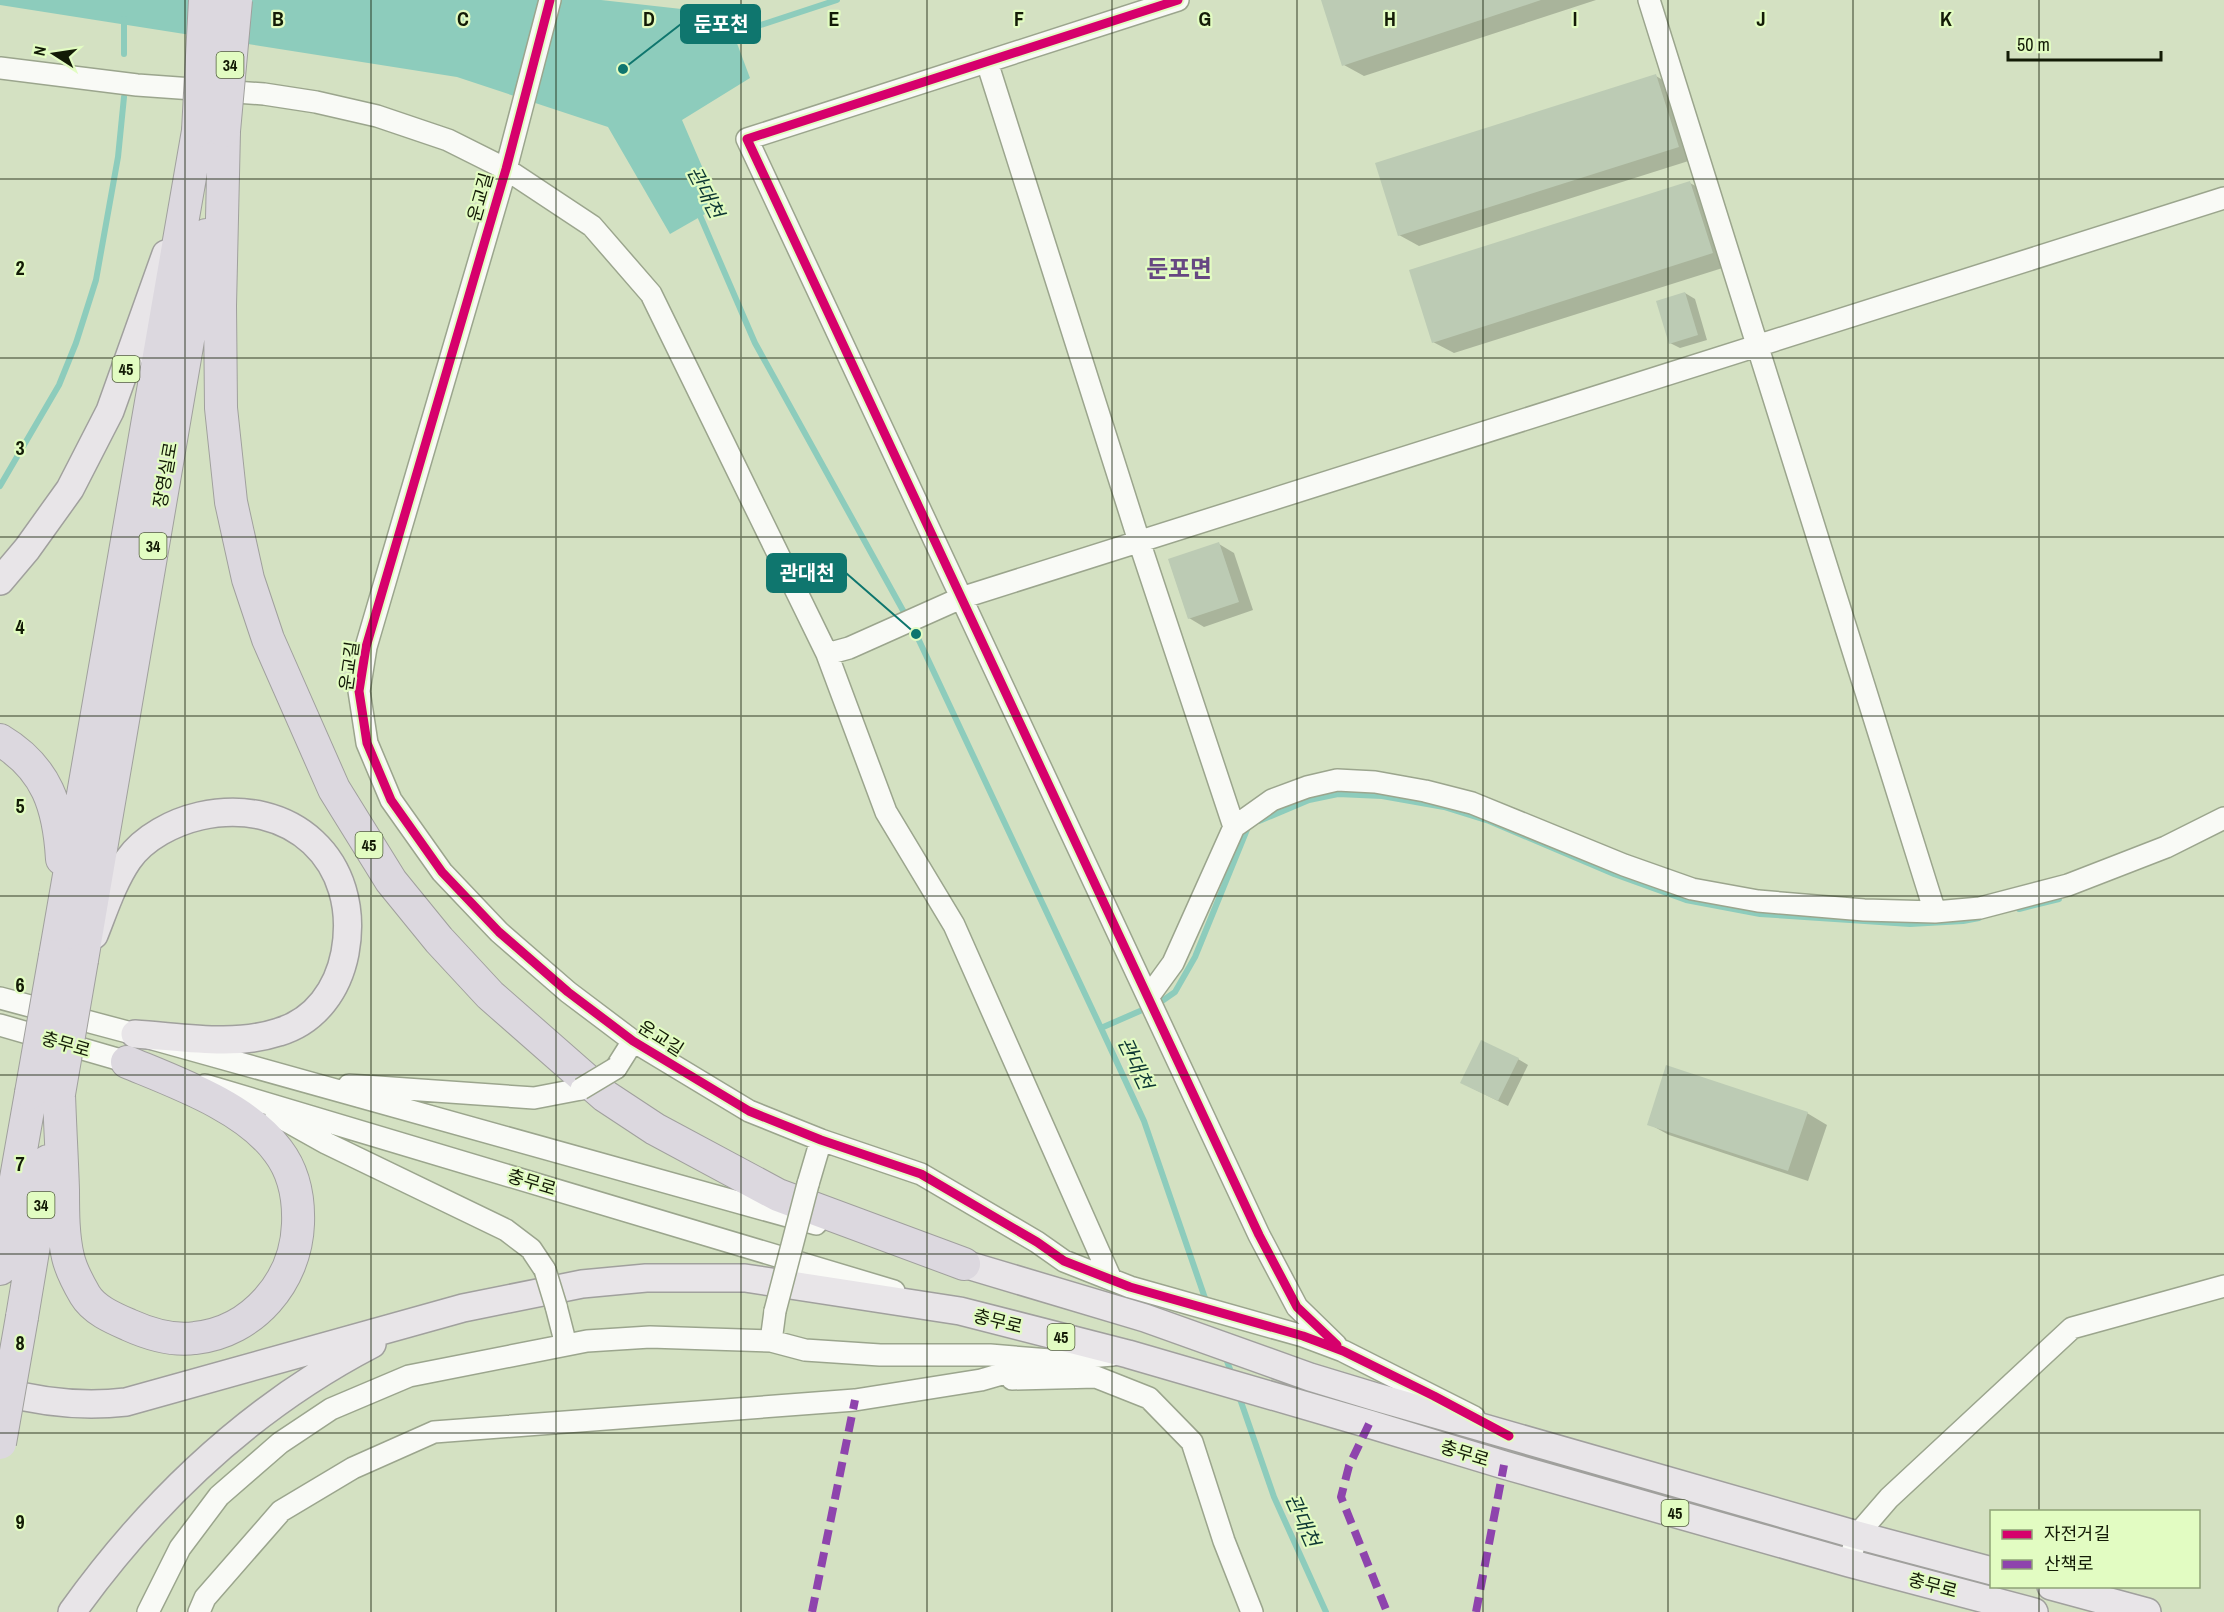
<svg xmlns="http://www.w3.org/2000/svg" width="2224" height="1612" viewBox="0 0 2224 1612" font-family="'Archivo Narrow','Noto Sans KR',sans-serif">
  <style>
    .water { fill: #8dccbc }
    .shadow { fill: #0003 }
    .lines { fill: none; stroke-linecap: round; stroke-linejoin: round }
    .stream { stroke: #8dccbc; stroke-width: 6 }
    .building { fill: #bccbb4 }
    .minor-casing { stroke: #9ba58d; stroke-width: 24 }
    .major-casing { stroke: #a0a09d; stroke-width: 30 }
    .highway-casing { stroke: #a0a09d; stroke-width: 34 }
    .minor { stroke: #f9faf6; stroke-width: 21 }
    .major { stroke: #e8e5e8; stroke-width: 27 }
    .highway { stroke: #dcd8df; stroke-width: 32 }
    .minor-bridge-casing { stroke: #9ba58d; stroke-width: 24; stroke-linecap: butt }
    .highway-bridge-casing { stroke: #a0a09d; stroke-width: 34; stroke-linecap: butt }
    .minor-bridge { stroke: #f9faf6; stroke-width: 21 }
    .highway-bridge { stroke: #dcd8df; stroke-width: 32 }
    .quiet { stroke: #8e44ad; stroke-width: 8; stroke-dasharray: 15 8; stroke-linecap: butt }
    .cycleway-casing { stroke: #e2fcc2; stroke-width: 13 }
    .cycleway { stroke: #d6006c; stroke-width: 9 }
    .grid { fill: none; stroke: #131b06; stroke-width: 1.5; stroke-opacity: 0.55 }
    .labels { text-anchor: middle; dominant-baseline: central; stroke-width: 4.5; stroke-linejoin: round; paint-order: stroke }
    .shield { fill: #e2fcc2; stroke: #515e3e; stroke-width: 1.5 }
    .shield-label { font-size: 16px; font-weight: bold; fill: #131b06 }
    .street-label { font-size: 18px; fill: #131b06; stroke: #e2fcc2 }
    .water-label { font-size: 20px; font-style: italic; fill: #0d3733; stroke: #e2fcc2 }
    .district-label { font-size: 24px; font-weight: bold; fill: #664782; stroke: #e2fcc2 }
    .grid-label { font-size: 20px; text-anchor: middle; font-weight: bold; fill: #131b06; stroke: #e2fcc2; stroke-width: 4.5; stroke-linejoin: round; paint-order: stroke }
    .leader { fill: none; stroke: #0f766e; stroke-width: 2 }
    .callout-dot { fill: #0f766e; stroke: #e2fcc2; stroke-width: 2 }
    .callout { fill: #0f766e; stroke: #0f766e; stroke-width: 2 }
    .callout-label { font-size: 20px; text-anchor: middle; font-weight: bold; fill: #fff }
  </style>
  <rect width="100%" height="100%" fill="#d4e1c2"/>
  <!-- water -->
  <path class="water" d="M 0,0 L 601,0 L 726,14 L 750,78 L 682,120 L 719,206 L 670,234 L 608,127 L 457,77 L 0,5 Z"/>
  <!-- shadow -->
  <path class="shadow" d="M 1322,0 L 1596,0 L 1364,76 L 1344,65 Z
    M 1656,76 L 1676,88 L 1698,158 L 1419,246 L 1399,235 Z
    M 1690,183 L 1710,194 L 1732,265 L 1454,353 L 1433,342 Z
    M 1685,293 L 1695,299 L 1707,340 L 1680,348 L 1670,343 Z
    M 1219,544 L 1234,553 L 1253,610 L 1204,627 L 1189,618 Z
    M 1518,1059 L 1528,1065 L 1508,1106 L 1472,1088 Z
    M 1807,1113 L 1827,1125 L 1808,1181 L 1669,1135 L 1649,1124 Z"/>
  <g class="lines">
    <!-- stream -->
    <path class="stream" d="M 124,19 L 124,54
      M 727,36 L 837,0
      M 698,211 L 755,343 L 916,634 L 1101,1028 L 1144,1121 L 1207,1304
      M 0,486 L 59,385 L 76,343 L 96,280 L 118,157 L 124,97
      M 1259,821 L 1309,800 L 1338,794 L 1382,796 L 1444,807 L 1489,821 L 1614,874 L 1686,900 L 1760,914 L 1910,924 L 1963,921 L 1979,918
      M 2019,909 L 2059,899
      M 1162,1001 L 1175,992 L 1195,957 L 1248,827
      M 1101,1028 L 1140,1011
      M 1225,1356 L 1233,1377
      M 1239,1396 L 1274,1497 L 1326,1612"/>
  </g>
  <!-- building -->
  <path class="building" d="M 1321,0 L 1541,0 L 1342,66 Z
    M 1656,74 L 1679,147 L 1398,236 L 1375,163 Z
    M 1690,181 L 1713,253 L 1432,343 L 1409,270 Z
    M 1685,292 L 1698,335 L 1669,344 L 1656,301 Z
    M 1219,542 L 1239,602 L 1188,619 L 1168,559 Z
    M 1481,1040 L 1519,1058 L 1498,1101 L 1460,1083 Z
    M 1666,1065 L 1808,1112 L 1788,1171 L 1647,1125 Z"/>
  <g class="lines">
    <!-- minor casing -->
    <g class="minor-casing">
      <path id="minor" d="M 550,0 L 506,169 L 366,647 L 359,691 L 367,743 L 391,800 L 442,872 L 499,932 L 568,992 L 633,1041 L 749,1111 L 821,1140 L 921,1174 L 1037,1242 L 1064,1261 L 1130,1287 L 1303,1336 L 1343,1351 L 1474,1417
        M 1178,0 L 747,139 L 1259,1235 L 1297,1307 L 1336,1345
        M 1649,0 L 1935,912
        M 987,62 L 1139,541 L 1234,827
        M 0,68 L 137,85 L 264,94 L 316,102 L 377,116 L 448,140 L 506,169 L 592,226 L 651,294 L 827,654 L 886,812 L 954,925 L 1110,1277
        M 827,654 L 849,648 L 961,598 L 2224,198
        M 1149,996 L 1173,963 L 1234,827 L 1272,800 L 1307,787 L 1337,780 L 1375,782 L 1425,791 L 1472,803 L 1624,865 L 1692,889 L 1758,901 L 1864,910 L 1935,912 L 1980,908 L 2068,885 L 2166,847 L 2224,818
        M 0,998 L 135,1034 L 816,1224
        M 0,1025 L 138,1065
        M 616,1068 L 633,1041
        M 205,1085 L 894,1291
        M 349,1085 L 534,1098 L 581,1089
        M 276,1115 L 326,1143 L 506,1230 L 531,1249 L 545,1270
        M 808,1184 L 821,1140
        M 556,1306 L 566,1345
        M 771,1341 L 805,1350 L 880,1355 L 990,1355 L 1050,1360 L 1113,1355
        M 1012,1379 L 1096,1377 L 1149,1398 L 1192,1442 L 1224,1541 L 1252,1612
        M 1849,1563 L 1857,1535 L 1889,1498 L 2072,1328 L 2224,1286
        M 148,1612 L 180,1548 L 219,1496 L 280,1443 L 331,1409 L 409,1376 L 587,1341 L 650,1337 L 771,1341 L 775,1311
        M 199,1612 L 205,1598 L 281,1511 L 353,1468 L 434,1432 L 855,1400 L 981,1380 L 1050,1360"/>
    </g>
    <!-- major casing -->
    <g class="major-casing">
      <path id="major" d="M 0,581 L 27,549 L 70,489 L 110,411 L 166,254
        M 94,935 C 104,910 113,882 128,860 C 144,837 174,822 200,816 C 291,796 362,860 345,953 C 338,989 316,1021 279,1032 C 233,1047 183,1037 135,1034
        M 964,1264 L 1145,1318 L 1310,1377 L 1376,1397 L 1857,1535 L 1992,1571
        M 0,1391 C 43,1403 82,1407 126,1402 L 463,1308 L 582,1284 L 646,1278 L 745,1278 L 960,1311 L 1128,1354 L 1369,1424 L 1504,1465 L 1849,1563 L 2034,1612
        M 2051,1586 L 2147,1612
        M 72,1612 C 151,1502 251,1407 372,1344"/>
    </g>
    <!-- highway casing -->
    <g class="highway-casing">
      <path id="highway" d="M 224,131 L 220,306 L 221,408 L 231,502 L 248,579 L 268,639 L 334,789 L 391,881 L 439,940 L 490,995 L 605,1096 L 655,1129 L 778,1195 L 964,1264
        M 0,740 C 47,768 59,807 62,859
        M 55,956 L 198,131
        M 82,960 L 206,235
        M 59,1094 C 60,1126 62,1158 63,1190 C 63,1212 63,1236 68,1257 C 71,1270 78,1283 85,1295 C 94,1310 113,1318 129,1325 C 149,1334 173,1341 195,1338 C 253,1332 296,1281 298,1224 C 299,1198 294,1172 278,1151 C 246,1107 175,1082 127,1062
        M 0,1269 L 31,1093
        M 22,1317 L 48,1161"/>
    </g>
    <!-- minor -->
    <use href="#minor" class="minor"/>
    <!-- major -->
    <use href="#major" class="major"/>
    <!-- highway -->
    <use href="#highway" class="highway"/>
    <!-- minor-bridge casing -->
    <g class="minor-bridge-casing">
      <path id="minor-bridge" d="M 581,1089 L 616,1068
        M 545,1270 L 556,1306
        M 775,1311 L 808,1184"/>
    </g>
    <!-- highway-bridge casing -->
    <g class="highway-bridge-casing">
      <path id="highway-bridge" d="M 198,131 L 205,0
        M 224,131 L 236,0
        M 31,1093 L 55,956
        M 59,1094 L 82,960
        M 0,1443 L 22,1317"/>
    </g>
    <!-- minor-bridge -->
    <use href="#minor-bridge" class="minor-bridge"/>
    <!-- highway-bridge -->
    <use href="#highway-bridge" class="highway-bridge"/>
    <!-- quiet -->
    <path class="quiet" d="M 1369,1424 L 1349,1466 L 1341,1497 L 1387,1612
      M 812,1612 L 855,1400
      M 1476,1612 L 1504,1465"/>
    <!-- cycleway casing -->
    <g class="cycleway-casing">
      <path id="cycleway" d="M 550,0 L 506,169 L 366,647 L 359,691 L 367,743 L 391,800 L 442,872 L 499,932 L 568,992 L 633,1041 L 749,1111 L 821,1140 L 921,1174 L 1037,1242 L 1064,1261 L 1130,1287 L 1303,1336 L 1343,1351 L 1434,1396 L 1509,1436
        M 1178,0 L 747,139 L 1259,1235 L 1297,1307 L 1337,1345"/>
    </g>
    <!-- cycleway -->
    <use href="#cycleway" class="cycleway"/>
  </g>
  <!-- grid -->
  <path class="grid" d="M 185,0 L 185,1612M 371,0 L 371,1612M 556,0 L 556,1612M 741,0 L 741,1612M 927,0 L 927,1612M 1112,0 L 1112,1612M 1297,0 L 1297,1612M 1483,0 L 1483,1612M 1668,0 L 1668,1612M 1853,0 L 1853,1612M 2039,0 L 2039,1512M 0,179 L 2224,179M 0,358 L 2224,358M 0,537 L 2224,537M 0,716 L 2224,716M 0,896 L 2224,896M 0,1075 L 2224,1075M 0,1254 L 2224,1254M 0,1433 L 2224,1433M 2039,1586 L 2039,1612"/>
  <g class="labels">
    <!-- shield labels -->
    <g class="shield">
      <rect x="216.5" y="52" width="27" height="26" rx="4.5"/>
      <rect x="112.5" y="356" width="27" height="26" rx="4.5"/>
      <rect x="139.5" y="533" width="27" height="26" rx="4.5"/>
      <rect x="355.5" y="832" width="27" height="26" rx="4.5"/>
      <rect x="27.5" y="1192" width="27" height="26" rx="4.5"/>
      <rect x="1047.5" y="1324" width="27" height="26" rx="4.5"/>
      <rect x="1661.5" y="1500" width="27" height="26" rx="4.5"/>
    </g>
    <g class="shield-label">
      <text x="230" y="65">34</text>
      <text x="126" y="369">45</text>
      <text x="153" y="546">34</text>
      <text x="369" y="845">45</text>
      <text x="41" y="1205">34</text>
      <text x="1061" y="1337">45</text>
      <text x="1675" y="1513">45</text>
    </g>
    <!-- street labels -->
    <g class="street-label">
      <text transform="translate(480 197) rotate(-74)">운교길</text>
      <text transform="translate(165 475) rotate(-80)">장영실로</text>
      <text transform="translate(349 666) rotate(-82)">운교길</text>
      <text transform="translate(661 1038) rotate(32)">운교길</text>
      <text transform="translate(66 1044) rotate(16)">충무로</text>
      <text transform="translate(532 1182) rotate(17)">충무로</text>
      <text transform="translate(998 1321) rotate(14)">충무로</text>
      <text transform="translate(1465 1453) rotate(17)">충무로</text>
      <text transform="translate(1933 1585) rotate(15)">충무로</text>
    </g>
    <!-- water labels -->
    <g class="water-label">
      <text transform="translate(706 192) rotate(63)">관대천</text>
      <text transform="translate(1136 1063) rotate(65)">관대천</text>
      <text transform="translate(1303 1520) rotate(66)">관대천</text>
    </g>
    <!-- district labels -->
    <g class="district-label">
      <text x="1179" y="268">둔포면</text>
    </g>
  </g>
  <g class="grid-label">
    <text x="278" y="26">B</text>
    <text x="463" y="26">C</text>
    <text x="649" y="26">D</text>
    <text x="834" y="26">E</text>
    <text x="1019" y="26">F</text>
    <text x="1205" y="26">G</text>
    <text x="1390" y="26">H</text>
    <text x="1575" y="26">I</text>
    <text x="1761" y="26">J</text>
    <text x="1946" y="26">K</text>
    <text x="20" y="275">2</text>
    <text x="20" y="455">3</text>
    <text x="20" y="634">4</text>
    <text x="20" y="813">5</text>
    <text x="20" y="992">6</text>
    <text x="20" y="1171">7</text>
    <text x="20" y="1350">8</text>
    <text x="20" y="1529">9</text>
  </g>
  <!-- callouts -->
  <path class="leader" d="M623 69L681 24M916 634L846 573"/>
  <g class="callout-dot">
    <circle cx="623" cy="69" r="6"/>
    <circle cx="916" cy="634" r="6"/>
  </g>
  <g class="callout">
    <rect x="681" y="5" width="79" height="38" rx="6"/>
    <rect x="767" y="554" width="79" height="38" rx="6"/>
  </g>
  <g class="callout-label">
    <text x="721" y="31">둔포천</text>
    <text x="807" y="580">관대천</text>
  </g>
  <!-- legend -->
  <rect x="1990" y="1510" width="210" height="78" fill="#e2fcc2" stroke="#8fa277" stroke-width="1.5"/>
  <rect x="2002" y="1530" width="30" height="9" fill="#d6006c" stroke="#8fa277" stroke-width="1.5"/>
  <text x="2044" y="1540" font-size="18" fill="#131b06">자전거길</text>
  <rect x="2002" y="1560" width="30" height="9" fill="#8e44ad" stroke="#8fa277" stroke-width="1.5"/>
  <text x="2044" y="1570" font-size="18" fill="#131b06">산책로</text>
  <!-- north arrow -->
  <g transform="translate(54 54) rotate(282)" stroke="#e2fcc2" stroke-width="4.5" paint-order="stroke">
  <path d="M0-4.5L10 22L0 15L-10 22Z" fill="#131b06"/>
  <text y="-9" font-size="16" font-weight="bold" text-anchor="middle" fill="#131b06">N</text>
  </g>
  <!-- scale -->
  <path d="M2008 51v9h153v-9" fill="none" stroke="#131b06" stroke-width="3"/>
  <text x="2017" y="51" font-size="18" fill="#131b06" stroke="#e2fcc2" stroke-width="4.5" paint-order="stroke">50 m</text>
</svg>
